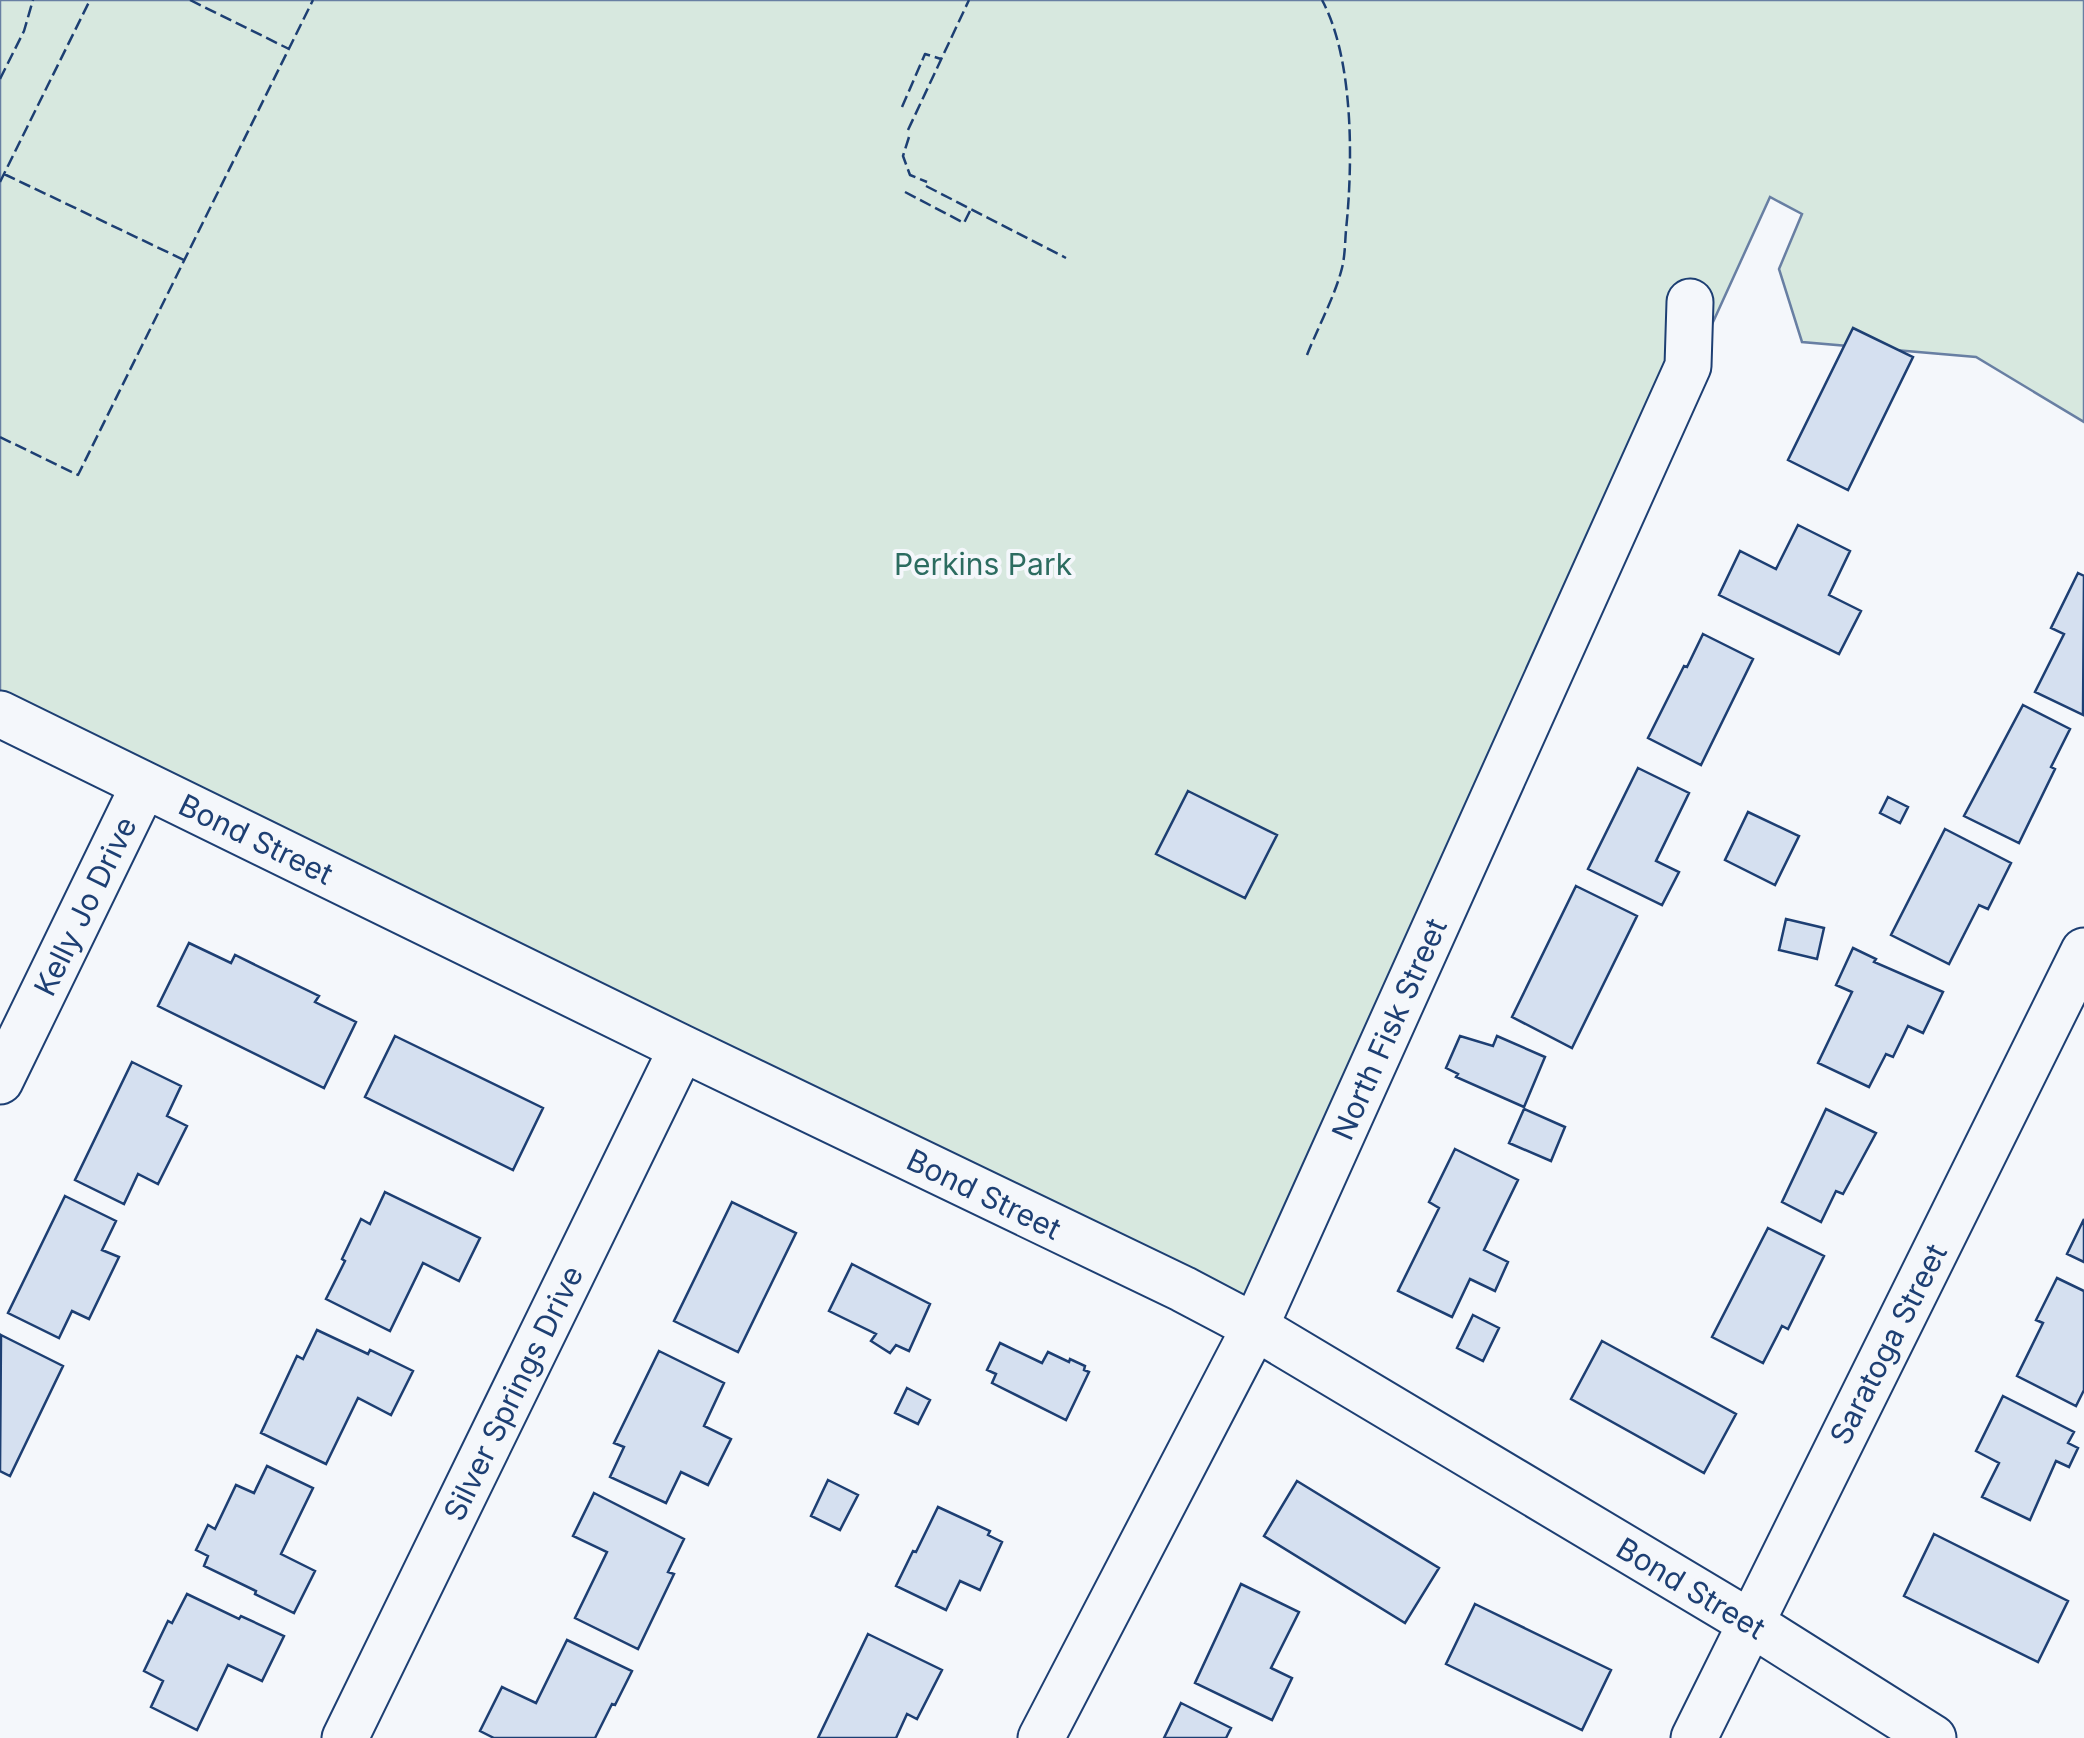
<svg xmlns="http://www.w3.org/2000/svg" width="2084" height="1738" viewBox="0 0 2084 1738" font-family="Inter,sans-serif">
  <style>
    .green { fill: #d7e8df; stroke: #687fa3; stroke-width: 2.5 }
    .building { fill: #d5e0f0; stroke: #1d3f73; stroke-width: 2.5 }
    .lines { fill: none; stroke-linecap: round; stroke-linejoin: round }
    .minor-casing { stroke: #1d3f73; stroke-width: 49 }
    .minor { stroke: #f4f7fb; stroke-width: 45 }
    .fence { stroke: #1d3f73; stroke-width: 2.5; stroke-dasharray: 12 5; stroke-linecap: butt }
    .labels { text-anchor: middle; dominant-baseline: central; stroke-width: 8; stroke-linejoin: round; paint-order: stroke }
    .park-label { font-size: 30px; fill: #2c6c60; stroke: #f4f7fb }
    .street-label { font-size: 30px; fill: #1d3f73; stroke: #f4f7fb }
  </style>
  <rect width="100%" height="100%" fill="#f4f7fb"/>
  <!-- green -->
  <path class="green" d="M 0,0 L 2084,0 L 2084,422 L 1976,357 L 1802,342 L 1779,269 L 1802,214 L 1770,197 L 1255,1327 L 0,713 Z"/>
  <!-- building -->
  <path class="building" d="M 1853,328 L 1913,357 L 1848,490 L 1788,460 Z
    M 1798,525 L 1850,551 L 1829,595 L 1861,611 L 1839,654 L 1719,595 L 1740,551 L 1776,569 Z
    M 2078,573 L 2084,576 L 2083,715 L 2035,692 L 2064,634 L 2051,628 Z
    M 1703,634 L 1753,659 L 1701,765 L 1648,738 L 1684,666 L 1687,667 Z
    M 2023,705 L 2070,729 L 2051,767 L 2055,769 L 2019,843 L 1964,816 Z
    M 1638,768 L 1689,793 L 1656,861 L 1679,872 L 1662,905 L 1588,869 Z
    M 1188,791 L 1277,835 L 1245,898 L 1156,854 Z
    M 1888,797 L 1908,807 L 1900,823 L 1880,813 Z
    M 1748,812 L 1799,836 L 1775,885 L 1725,860 Z
    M 1945,829 L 2011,863 L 1988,909 L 1979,905 L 1949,964 L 1891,935 Z
    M 1576,886 L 1637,916 L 1572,1048 L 1512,1017 Z
    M 1786,919 L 1824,928 L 1817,959 L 1779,950 Z
    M 189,943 L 231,963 L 235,955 L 319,996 L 315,1002 L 356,1022 L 324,1088 L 158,1006 Z
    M 1853,948 L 1876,959 L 1874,962 L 1943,992 L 1923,1033 L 1908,1026 L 1893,1057 L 1886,1054 L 1869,1087 L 1818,1063 L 1852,992 L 1836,985 Z
    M 395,1036 L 543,1108 L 513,1170 L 365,1097 Z
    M 1460,1036 L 1493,1046 L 1497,1036 L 1545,1057 L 1524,1107 L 1456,1077 L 1458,1074 L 1446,1068 Z
    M 132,1062 L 181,1086 L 167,1116 L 187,1126 L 158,1184 L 138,1174 L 124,1204 L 75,1180 Z
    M 1524,1109 L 1565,1127 L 1551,1161 L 1509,1143 Z
    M 1826,1109 L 1876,1133 L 1843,1194 L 1836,1191 L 1821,1222 L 1782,1202 Z
    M 1455,1149 L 1518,1180 L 1484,1250 L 1508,1262 L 1495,1291 L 1470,1279 L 1452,1317 L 1398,1291 L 1439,1208 L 1429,1202 Z
    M 385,1192 L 480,1238 L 459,1281 L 423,1263 L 390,1331 L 326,1299 L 345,1261 L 342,1259 L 361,1219 L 370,1224 Z
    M 65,1196 L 116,1221 L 102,1250 L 119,1257 L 89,1319 L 72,1311 L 59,1338 L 8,1313 Z
    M 732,1202 L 796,1233 L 738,1352 L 674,1321 Z
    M 2084,1219 L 2084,1262 L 2067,1254 Z
    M 1768,1228 L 1824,1256 L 1788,1329 L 1782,1326 L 1763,1363 L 1712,1337 Z
    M 852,1264 L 930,1304 L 909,1351 L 896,1345 L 890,1353 L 871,1341 L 876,1334 L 829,1311 Z
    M 2057,1278 L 2084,1291 L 2084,1390 L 2076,1406 L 2017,1376 L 2043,1323 L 2036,1320 Z
    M 1473,1315 L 1499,1328 L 1483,1361 L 1457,1348 Z
    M 317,1330 L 368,1354 L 370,1350 L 413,1371 L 391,1415 L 358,1398 L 326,1464 L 261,1433 L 297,1356 L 303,1359 Z
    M 1,1335 L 63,1366 L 10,1476 L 0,1471 Z
    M 1602,1341 L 1736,1414 L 1704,1473 L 1571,1399 Z
    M 1000,1343 L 1042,1363 L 1048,1352 L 1069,1362 L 1070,1359 L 1085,1366 L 1084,1370 L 1089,1372 L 1066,1420 L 992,1383 L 996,1374 L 987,1370 Z
    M 659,1351 L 724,1383 L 704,1426 L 731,1439 L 708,1485 L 681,1472 L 666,1503 L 610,1477 L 624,1447 L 614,1443 Z
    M 907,1388 L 930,1400 L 918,1424 L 895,1413 Z
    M 2003,1396 L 2074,1432 L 2068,1443 L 2078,1448 L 2069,1467 L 2056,1461 L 2030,1520 L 1982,1497 L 1999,1463 L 1976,1451 Z
    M 267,1466 L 313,1488 L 281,1554 L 315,1571 L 294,1613 L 255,1594 L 256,1591 L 204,1566 L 208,1556 L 196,1550 L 208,1525 L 215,1529 L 236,1485 L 254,1493 Z
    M 828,1480 L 858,1495 L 840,1530 L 811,1516 Z
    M 1297,1481 L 1439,1568 L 1405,1623 L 1264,1536 Z
    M 594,1493 L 684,1539 L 668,1572 L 674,1574 L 638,1649 L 575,1618 L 607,1552 L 573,1536 Z
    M 938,1507 L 990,1531 L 988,1535 L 1002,1542 L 980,1590 L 960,1581 L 946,1610 L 896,1586 L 913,1551 L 916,1552 Z
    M 1934,1534 L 2068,1601 L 2038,1662 L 1904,1596 Z
    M 1241,1584 L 1299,1612 L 1271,1668 L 1292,1678 L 1272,1720 L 1195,1683 Z
    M 187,1594 L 239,1619 L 241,1616 L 284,1636 L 262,1681 L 228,1665 L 197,1730 L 151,1707 L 163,1681 L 144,1671 L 168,1621 L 172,1623 Z
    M 1475,1604 L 1611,1670 L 1582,1730 L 1446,1664 Z
    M 868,1634 L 942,1670 L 917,1719 L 907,1714 L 896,1738 L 818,1738 Z
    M 567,1640 L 632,1671 L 615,1705 L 612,1704 L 595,1738 L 494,1738 L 480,1731 L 502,1687 L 536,1703 Z
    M 1181,1703 L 1231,1728 L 1226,1738 L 1164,1738 Z"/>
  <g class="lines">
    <!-- minor casing -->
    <g class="minor-casing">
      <path id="minor" d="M 0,714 L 682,1048 L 1183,1289 L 1255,1327 L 1749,1622 L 1933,1738
        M 0,1081 L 144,785
        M 345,1738 L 682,1048
        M 1041,1738 L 1255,1327 L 1688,366 L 1690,302
        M 1694,1738 L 2084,951"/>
    </g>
    <!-- minor -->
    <use href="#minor" class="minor"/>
    <!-- fence -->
    <path class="fence" d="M 190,0 L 289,49
      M 0,79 L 24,31 L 33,0
      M 902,107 L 925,54 L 941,59
      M 908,130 L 969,0
      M 909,137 L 903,156 L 910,175 L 927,182
      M 4,174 L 184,260
      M 0,182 L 90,0
      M 926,186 L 1066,258
      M 905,192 L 964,223 L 971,209
      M 1307,355 C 1318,327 1335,296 1342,268 C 1345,256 1345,242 1346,230 C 1353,164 1354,59 1322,0
      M 0,437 L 78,475 L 313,0"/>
  </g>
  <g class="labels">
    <!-- park labels -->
    <g class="park-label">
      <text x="983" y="564">Perkins Park</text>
    </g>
    <!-- street labels -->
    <g class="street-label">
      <text transform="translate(256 839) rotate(26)">Bond Street</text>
      <text transform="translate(85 906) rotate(-64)">Kelly Jo Drive</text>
      <text transform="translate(1389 1029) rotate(-66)">North Fisk Street</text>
      <text transform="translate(984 1194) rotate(26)">Bond Street</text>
      <text transform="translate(1888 1344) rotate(-63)">Saratoga Street</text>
      <text transform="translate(513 1393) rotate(-64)">Silver Springs Drive</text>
      <text transform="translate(1691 1588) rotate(31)">Bond Street</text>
    </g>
  </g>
</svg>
